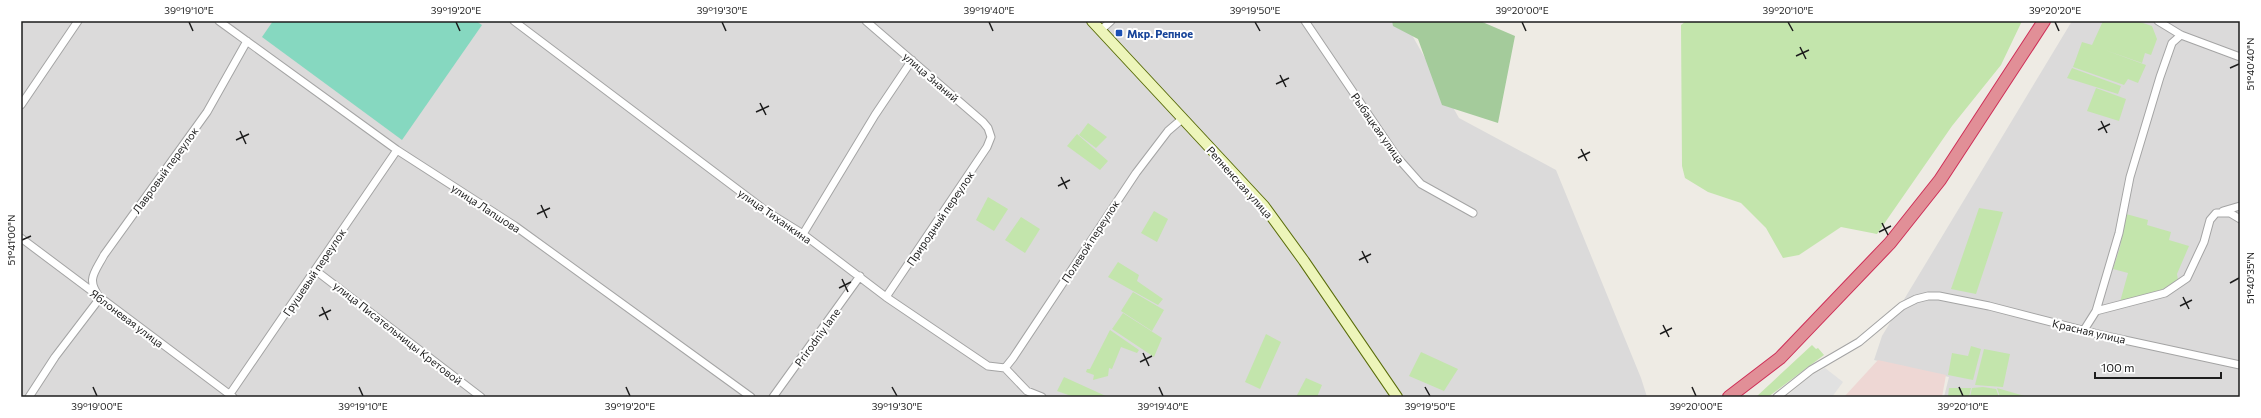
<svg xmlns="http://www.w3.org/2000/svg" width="2261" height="418" viewBox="0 0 2261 418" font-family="Commissioner,sans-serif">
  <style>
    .residential { fill: #dbdada }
    .commercial { fill: #eed7d4 }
    .grass { fill: #c3e5ac }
    .forest { fill: #a4cb9b }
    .pitch { fill: #86d8c0 }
    .parking { fill: #e1e1e1 }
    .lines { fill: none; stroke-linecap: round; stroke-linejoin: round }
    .street-casing { stroke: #a4a4a4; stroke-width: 9 }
    .secondary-casing { stroke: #5a6d0b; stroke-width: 12 }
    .highway-casing { stroke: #ce2e57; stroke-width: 14 }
    .street { stroke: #fff; stroke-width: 7 }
    .secondary { stroke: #edf5ba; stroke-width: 10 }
    .highway { stroke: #e18f97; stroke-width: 12 }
    .ticks { fill: none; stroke: #1d1d1d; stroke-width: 1.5 }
    .transit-dot { fill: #1a4fb4; stroke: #fff; stroke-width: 1.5 }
    .labels { text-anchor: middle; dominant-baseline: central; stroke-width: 4; stroke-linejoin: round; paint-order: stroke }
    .transit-label { font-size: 11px; font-weight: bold; fill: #164399; stroke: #fff; text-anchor: start }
    .street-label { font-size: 11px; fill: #1d1d1d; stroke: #fff }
    .neatline { fill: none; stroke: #1d1d1d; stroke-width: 1.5 }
    .ticks-label { font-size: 10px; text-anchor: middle; fill: #1d1d1d }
  </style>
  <rect width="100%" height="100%" fill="#eeebe4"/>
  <!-- residential -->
  <path class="residential" d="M 21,21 L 1404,21 L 1459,118 L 1556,170 L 1641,378 L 1647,397 L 21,397 Z
    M 2072,21 L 2240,21 L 2240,397 L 1944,397 L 1949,377 L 1874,360 L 1882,336 Z"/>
  <!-- commercial -->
  <path class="commercial" d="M 1878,360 L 1946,375 L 1942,397 L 1844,397 Z"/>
  <!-- grass -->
  <path class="grass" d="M 1686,21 L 2022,21 L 2001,65 L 1952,126 L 1877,234 L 1841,227 L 1799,255 L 1783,258 L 1766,228 L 1741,203 L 1708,192 L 1685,178 L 1682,166 L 1681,25 Z
    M 2103,21 L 2137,21 L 2152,26 L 2157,39 L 2151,55 L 2145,53 L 2142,63 L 2105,50 L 2146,65 L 2138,83 L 2128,79 L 2124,85 L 2073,67 L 2082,42 L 2092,45 Z
    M 2072,68 L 2121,86 L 2118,94 L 2067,78 Z
    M 2096,88 L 2126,99 L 2119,121 L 2087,111 Z
    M 1088,123 L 1107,137 L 1096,148 L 1079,135 Z
    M 1077,134 L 1108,161 L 1100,170 L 1067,146 Z
    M 988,197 L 1008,209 L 994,231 L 976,220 Z
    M 1979,208 L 2003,212 L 1976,294 L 1951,289 Z
    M 1154,211 L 1168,219 L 1157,242 L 1141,233 Z
    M 2126,214 L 2148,220 L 2147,225 L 2171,232 L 2169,240 L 2189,246 L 2177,274 L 2178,280 L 2161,290 L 2120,302 L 2128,273 L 2113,269 L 2120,247 Z
    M 1021,217 L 1040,229 L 1025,253 L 1005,240 Z
    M 1118,262 L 1139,275 L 1137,281 L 1163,299 L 1158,305 L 1108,277 Z
    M 1133,292 L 1164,310 L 1152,331 L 1121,311 Z
    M 1123,313 L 1162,338 L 1154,357 L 1112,329 Z
    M 1110,330 L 1139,350 L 1137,353 L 1121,347 L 1112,369 L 1109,368 L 1108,376 L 1093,380 L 1094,375 L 1086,372 L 1087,369 L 1090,369 Z
    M 1266,334 L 1281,342 L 1260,389 L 1245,382 Z
    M 1812,345 L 1816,349 L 1818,348 L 1824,355 L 1768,397 L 1756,397 Z
    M 1971,346 L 1981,349 L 1973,380 L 1948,375 L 1952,353 L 1968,356 Z
    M 1984,349 L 2010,354 L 2003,387 L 1975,385 Z
    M 1421,352 L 1458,369 L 1444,391 L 1409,376 Z
    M 1064,377 L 1108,397 L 1074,397 L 1057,391 Z
    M 1306,378 L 1322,385 L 1317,397 L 1296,397 Z
    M 1983,387 L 1996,389 L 1999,397 L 1970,397 L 1972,388 Z
    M 1949,388 L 1971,388 L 1969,397 L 1948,397 Z
    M 1997,388 L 2028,397 L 2000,397 Z"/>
  <!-- forest -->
  <path class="forest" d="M 1392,21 L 1480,21 L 1515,36 L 1498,123 L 1442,105 L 1418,39 L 1393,26 Z"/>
  <!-- pitch -->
  <path class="pitch" d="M 273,21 L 476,21 L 482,25 L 402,140 L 262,37 Z"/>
  <!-- parking -->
  <path class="parking" d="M 1825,368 L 1843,382 L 1832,397 L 1786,397 L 1810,376 Z"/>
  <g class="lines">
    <!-- street casing -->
    <g class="street-casing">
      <path id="street" d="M 219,21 L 397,150 L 515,226 L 751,397
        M 514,21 L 766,211 L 803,234 L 886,297 L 988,366 L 1005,368 L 1027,391 L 1042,397
        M 866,21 L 983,122 L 988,128 L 991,137 L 987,147 L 886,297
        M 1305,21 L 1397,157 L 1421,184 L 1473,213
        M 2158,21 L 2181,35 L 2240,57
        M 1101,30 L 1111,21
        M 21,105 L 78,21
        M 2223,211 L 2240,206
        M 803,234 L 875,115 L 912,60
        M 21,238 L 233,397
        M 315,270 L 481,397
        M 2096,311 L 2119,233 L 2130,177 L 2160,77 L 2172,43 L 2181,35
        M 2084,330 L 2096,311 L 2165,293 L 2187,278 L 2204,242 L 2210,220 L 2216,213 L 2230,213 L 2240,219
        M 1005,368 L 1013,358 L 1136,173 L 1168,131 L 1182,119
        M 230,394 L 397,150
        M 29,397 L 55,357 L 100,298 C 86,279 94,274 104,255 L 207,112 L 247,41
        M 773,397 L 860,276
        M 1777,397 L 1811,370 L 1859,342 L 1902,306 L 1916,299 L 1928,296 L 1939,296 L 1989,306 L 2106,336 L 2240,365"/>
    </g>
    <!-- secondary casing -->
    <g class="secondary-casing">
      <path id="secondary" d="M 1092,21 L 1264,206 L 1304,261 L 1397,397"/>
    </g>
    <!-- highway casing -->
    <g class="highway-casing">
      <path id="highway" d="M 1729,397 L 1780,358 L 1890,243 L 1940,180 L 2044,21"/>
    </g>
    <!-- street -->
    <use href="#street" class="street"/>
    <!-- secondary -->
    <use href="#secondary" class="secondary"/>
    <!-- highway -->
    <use href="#highway" class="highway"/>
  </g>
  <!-- ticks -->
  <path class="ticks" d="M 189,22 L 193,31M 456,22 L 460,31M 722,22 L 726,31M 989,22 L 993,31M 1255,22 L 1260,31M 1522,22 L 1526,31M 1788,22 L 1793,31M 2055,22 L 2059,31M 1800,47 L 1806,59M 1796,56 L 1809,50M 2230,68 L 2239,64M 1280,75 L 1286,87M 1276,84 L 1289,78M 760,103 L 766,115M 756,112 L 769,106M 2101,121 L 2107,133M 2098,130 L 2110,124M 240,131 L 246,144M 236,140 L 249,134M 1581,149 L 1587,161M 1578,158 L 1590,152M 1061,177 L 1067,189M 1058,186 L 1070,180M 541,205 L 547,218M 537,214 L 550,208M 1882,223 L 1888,235M 1879,232 L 1891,226M 22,240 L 31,236M 1362,251 L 1368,263M 1359,260 L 1371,254M 842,279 L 848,292M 2230,283 L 2239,278M 839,288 L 851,282M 2183,297 L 2189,309M 2180,306 L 2192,300M 322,307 L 328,320M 319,316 L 331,310M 1663,325 L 1669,337M 1660,334 L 1672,328M 1143,353 L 1149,366M 1140,362 L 1152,356M 93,387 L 97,396M 359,387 L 363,396M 626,387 L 630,396M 892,387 L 897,396M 1159,387 L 1163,396M 1425,387 L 1430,396M 1692,387 L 1696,396M 1959,387 L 1963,396"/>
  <!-- markers -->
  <rect class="transit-dot" x="1115" y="29" width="8" height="8" rx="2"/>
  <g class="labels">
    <!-- transit labels -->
    <g class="transit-label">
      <text x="1127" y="33">Мкр. Репное</text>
    </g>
    <!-- street labels -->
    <g class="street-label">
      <text transform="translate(931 77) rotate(41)">улица Знаний</text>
      <text transform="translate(1378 128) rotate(55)">Рыбацкая улица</text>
      <text transform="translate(165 170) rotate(-54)">Лавровый переулок</text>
      <text transform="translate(1240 182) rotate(48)">Репненская улица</text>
      <text transform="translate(486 208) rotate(33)">улица Лапшова</text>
      <text transform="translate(775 216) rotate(35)">улица Тиханкина</text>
      <text transform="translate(940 218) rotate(-56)">Природный переулок</text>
      <text transform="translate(1090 241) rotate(-57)">Полевой переулок</text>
      <text transform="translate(314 272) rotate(-56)">Грушевый переулок</text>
      <text transform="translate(127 318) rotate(37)">Яблоневая улица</text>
      <text transform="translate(2089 331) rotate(13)">Красная улица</text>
      <text transform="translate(398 333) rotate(38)">улица Писательницы Кретовой</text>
      <text transform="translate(817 337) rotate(-54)">Prirodniy lane</text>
    </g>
  </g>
  <!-- border -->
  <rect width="2261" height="418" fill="none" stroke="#ffffff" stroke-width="44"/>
  <!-- scale -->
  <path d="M2095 372v6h126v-6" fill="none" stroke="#1d1d1d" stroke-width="2"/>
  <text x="2101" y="372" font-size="12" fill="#1d1d1d" stroke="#ffffff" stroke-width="3" paint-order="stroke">100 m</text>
  <rect x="22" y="22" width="2217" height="374" class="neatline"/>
  <g class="ticks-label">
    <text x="189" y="14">39°19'10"E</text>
    <text x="456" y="14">39°19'20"E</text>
    <text x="722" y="14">39°19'30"E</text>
    <text x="989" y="14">39°19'40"E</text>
    <text x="1255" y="14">39°19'50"E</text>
    <text x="1522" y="14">39°20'00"E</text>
    <text x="1788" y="14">39°20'10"E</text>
    <text x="2055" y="14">39°20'20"E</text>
    <text transform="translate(2250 64) rotate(-90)" y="4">51°40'40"N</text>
    <text transform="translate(11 240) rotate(-90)" y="4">51°41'00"N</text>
    <text transform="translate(2250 278) rotate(-90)" y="4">51°40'35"N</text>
    <text x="97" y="410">39°19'00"E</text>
    <text x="363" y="410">39°19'10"E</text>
    <text x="630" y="410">39°19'20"E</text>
    <text x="897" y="410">39°19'30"E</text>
    <text x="1163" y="410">39°19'40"E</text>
    <text x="1430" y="410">39°19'50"E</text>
    <text x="1696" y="410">39°20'00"E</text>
    <text x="1963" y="410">39°20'10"E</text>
  </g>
</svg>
